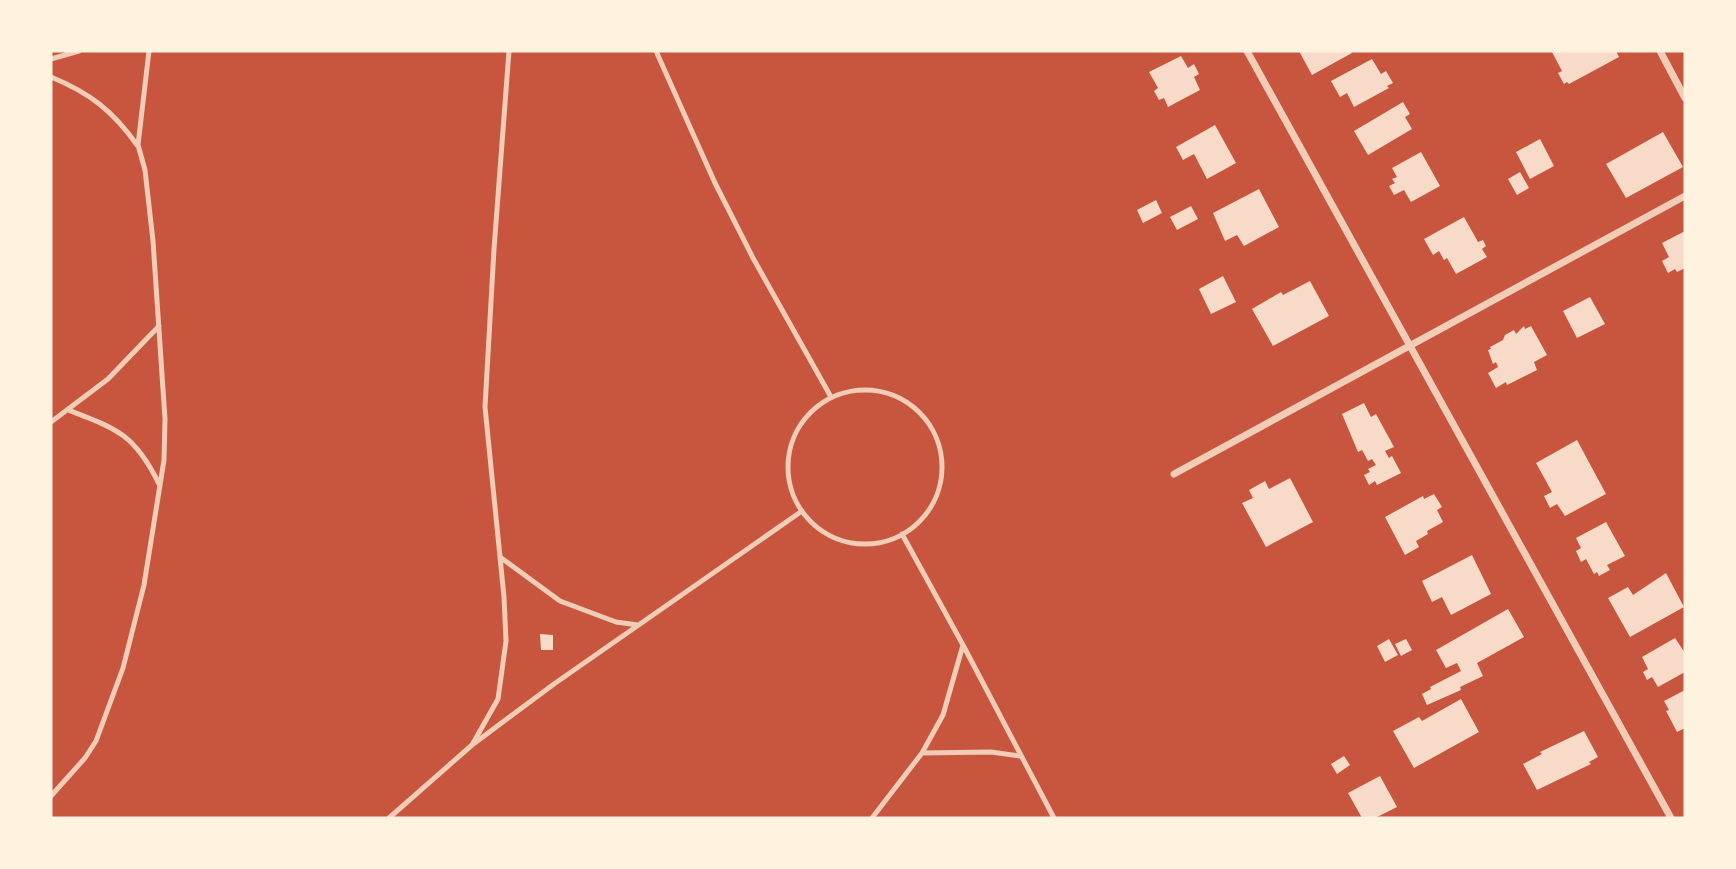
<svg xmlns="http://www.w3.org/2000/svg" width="1736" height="869" viewBox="0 0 1736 869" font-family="'Varela Round',sans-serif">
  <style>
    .building { fill: #f7dbc8 }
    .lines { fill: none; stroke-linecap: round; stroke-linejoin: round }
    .service { stroke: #f1ccb7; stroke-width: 5 }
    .minor { stroke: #f1ccb7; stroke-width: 7 }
  </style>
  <rect width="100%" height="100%" fill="#c8553d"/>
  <!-- building -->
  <path class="building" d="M 1299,51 L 1350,51 L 1352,53 L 1312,75 Z
    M 1554,51 L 1616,51 L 1619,57 L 1569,84 L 1567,82 L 1564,84 L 1558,73 L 1562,71 L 1552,52 Z
    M 1181,56 L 1188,68 L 1194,64 L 1199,74 L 1194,77 L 1200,90 L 1168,107 L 1164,98 L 1159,100 L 1154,91 L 1158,88 L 1149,72 Z
    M 1372,59 L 1381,74 L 1386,71 L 1393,83 L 1387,86 L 1389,88 L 1354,107 L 1347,93 L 1340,97 L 1331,81 Z
    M 1403,102 L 1410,114 L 1405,117 L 1412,129 L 1368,155 L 1354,131 Z
    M 1215,125 L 1236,163 L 1207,179 L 1194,154 L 1183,160 L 1176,147 Z
    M 1663,132 L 1683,167 L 1626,198 L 1606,164 Z
    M 1540,139 L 1554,166 L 1530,179 L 1516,152 Z
    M 1421,152 L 1440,186 L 1411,202 L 1404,190 L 1394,195 L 1389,186 L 1395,183 L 1392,179 L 1397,177 L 1392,168 Z
    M 1520,172 L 1529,188 L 1517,195 L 1508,179 Z
    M 1259,189 L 1279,227 L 1244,246 L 1237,235 L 1225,241 L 1213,213 Z
    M 1156,200 L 1162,213 L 1143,223 L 1137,210 Z
    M 1191,206 L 1198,219 L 1177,230 L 1170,217 Z
    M 1464,217 L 1478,242 L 1483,240 L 1486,246 L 1482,249 L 1487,257 L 1456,274 L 1447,258 L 1444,260 L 1439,251 L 1433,255 L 1424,239 Z
    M 1685,231 L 1685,268 L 1677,272 L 1675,269 L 1668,273 L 1662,261 L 1669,257 L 1662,243 Z
    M 1223,276 L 1236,302 L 1211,314 L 1199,289 Z
    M 1310,281 L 1329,316 L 1273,346 L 1252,309 L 1281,292 L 1283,295 Z
    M 1590,297 L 1605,324 L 1577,338 L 1563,311 Z
    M 1524,326 L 1525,329 L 1531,326 L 1547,355 L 1534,362 L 1537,370 L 1507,385 L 1506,382 L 1496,388 L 1488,373 L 1498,367 L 1496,362 L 1493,364 L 1488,350 L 1491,349 L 1490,347 L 1503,340 L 1505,335 L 1514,330 L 1516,334 Z
    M 1364,403 L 1371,417 L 1376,414 L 1394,447 L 1385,451 L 1389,458 L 1392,456 L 1401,473 L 1377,485 L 1375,481 L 1369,485 L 1364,475 L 1370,472 L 1368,469 L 1376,465 L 1372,459 L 1368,461 L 1362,450 L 1358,452 L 1342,414 Z
    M 1577,440 L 1606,494 L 1565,516 L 1557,504 L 1550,508 L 1544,496 L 1552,492 L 1536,463 Z
    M 1290,478 L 1313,522 L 1266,547 L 1242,503 L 1253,498 L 1249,490 L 1265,481 L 1269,489 Z
    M 1434,494 L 1442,507 L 1437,510 L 1443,522 L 1427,531 L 1428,534 L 1416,541 L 1419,547 L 1405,555 L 1385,517 L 1423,496 L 1424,499 Z
    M 1606,522 L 1625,556 L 1607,565 L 1610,570 L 1599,576 L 1597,572 L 1594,574 L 1586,559 L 1581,562 L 1576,551 L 1581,548 L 1576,538 Z
    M 1472,555 L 1491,594 L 1451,615 L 1442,597 L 1432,602 L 1422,581 Z
    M 1666,573 L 1684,607 L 1630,637 L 1608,598 L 1628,587 L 1633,595 Z
    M 1508,609 L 1524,637 L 1477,663 L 1483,676 L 1460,687 L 1461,690 L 1427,705 L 1422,694 L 1431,689 L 1430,687 L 1461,671 L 1457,663 L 1446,668 L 1436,650 Z
    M 540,634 L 553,635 L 553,650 L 541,650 Z
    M 1675,638 L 1685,653 L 1685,672 L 1658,687 L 1652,677 L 1647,680 L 1643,672 L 1648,669 L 1642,657 Z
    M 1389,639 L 1398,655 L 1385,662 L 1377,646 Z
    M 1406,639 L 1412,650 L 1401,656 L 1395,644 Z
    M 1685,690 L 1685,728 L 1677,732 L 1666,711 L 1669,710 L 1664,701 Z
    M 1461,699 L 1479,732 L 1414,768 L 1393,731 L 1419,717 L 1422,721 Z
    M 1584,731 L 1598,757 L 1589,762 L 1591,764 L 1537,790 L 1523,764 L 1542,754 L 1540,752 Z
    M 1344,756 L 1350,765 L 1337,774 L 1331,764 Z
    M 1380,776 L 1397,807 L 1375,818 L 1362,818 L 1348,793 Z"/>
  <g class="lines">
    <!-- service -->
    <path class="service" d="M 656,51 L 715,183 L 753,258 L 831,397
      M 51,59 L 79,51
      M 51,77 C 90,93 113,111 137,145
      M788 467a77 77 0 1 1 154 0a77 77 0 1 1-154 0Z
      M 68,410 C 118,429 135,435 159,484
      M 51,422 L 108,379 L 159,326
      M 902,534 L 963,645 L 943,715 L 922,753
      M 500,557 L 560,601 L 616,622 L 638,625
      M 963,645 L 1054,818
      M 472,745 L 498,699 L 506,641 L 504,597 L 485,407 L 494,249 L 509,51
      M 51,796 L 85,758 L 96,741 L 123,668 L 144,585 L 164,460 L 165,419 L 153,241 L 145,170 L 138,145 L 149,51
      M 389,818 L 472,745 L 554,684 L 802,511
      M 872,818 L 922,753 L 991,752 L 1020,756"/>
    <!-- minor -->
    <path class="minor" d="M 1247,51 L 1671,818
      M 1660,51 L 1685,98
      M 1174,474 L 1685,196"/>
  </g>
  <!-- border -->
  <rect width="1736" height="869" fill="none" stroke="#fff3e0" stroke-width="105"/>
</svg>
